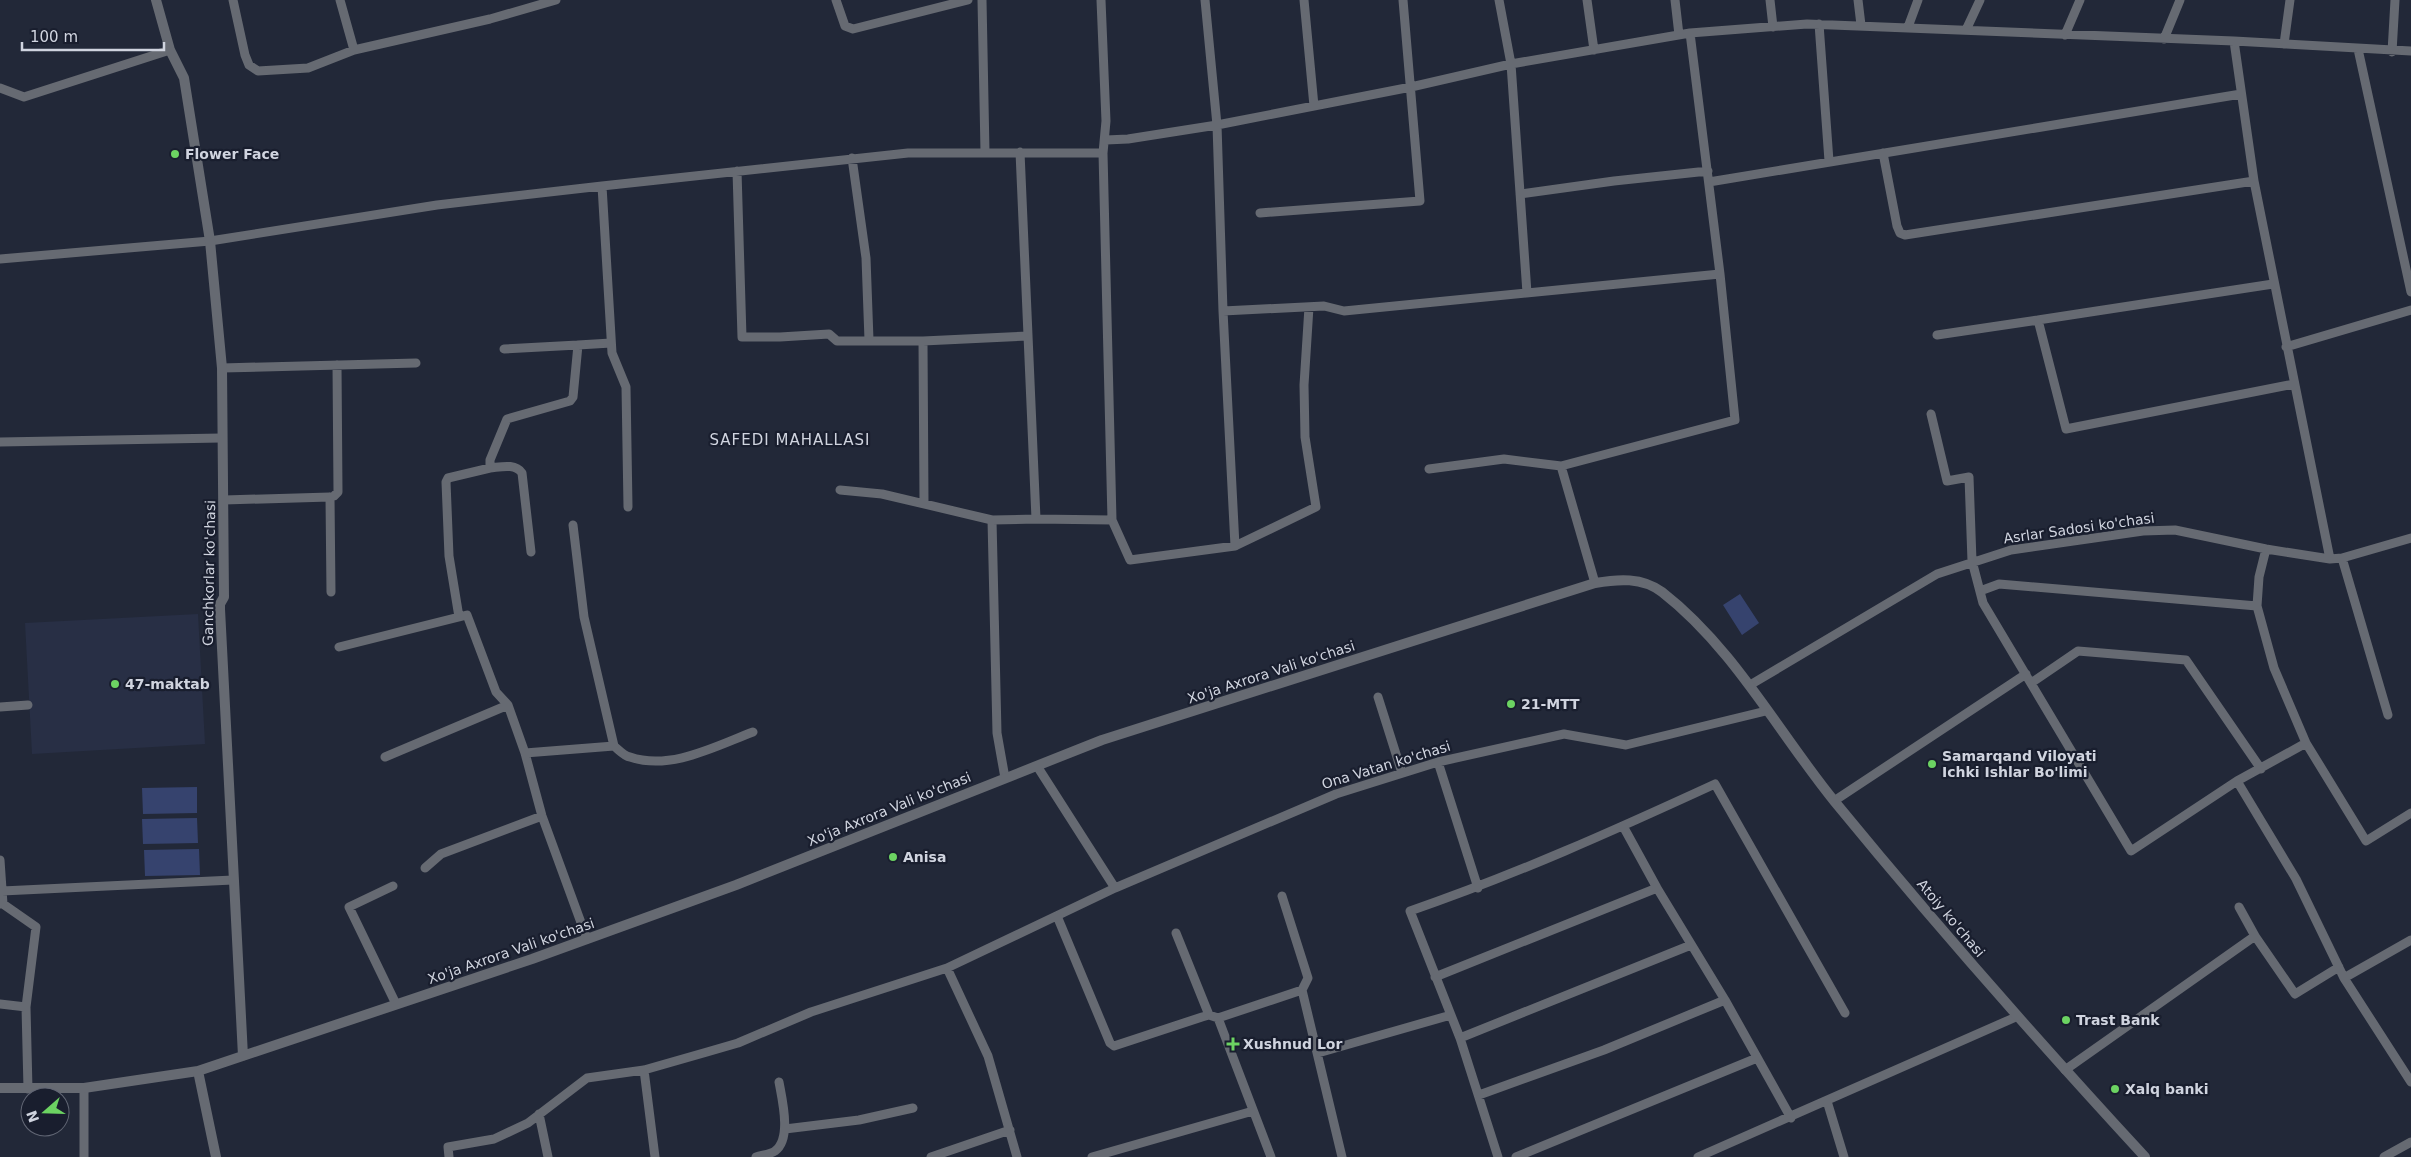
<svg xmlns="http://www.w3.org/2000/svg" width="2411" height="1157" viewBox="0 0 2411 1157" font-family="'DejaVu Sans',sans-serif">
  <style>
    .built { fill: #282f45 }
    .green { fill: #36436e }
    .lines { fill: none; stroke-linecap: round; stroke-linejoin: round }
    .minor { stroke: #666a72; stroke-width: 9 }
    .tertiary { stroke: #666a72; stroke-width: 10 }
    .poi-dot { fill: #6cd362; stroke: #191e2e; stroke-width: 2 }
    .labels { text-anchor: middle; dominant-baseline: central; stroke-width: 4.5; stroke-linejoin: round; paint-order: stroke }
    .poi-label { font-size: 14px; font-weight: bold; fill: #d0d4df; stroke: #191e2e; text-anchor: start }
    .street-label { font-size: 14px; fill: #d0d4df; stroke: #191e2e }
    .neighbourhood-label { font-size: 15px; letter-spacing: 1px; fill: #d0d4df; stroke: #191e2e }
  </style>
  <rect width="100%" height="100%" fill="#222838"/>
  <!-- built -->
  <path class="built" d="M 198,614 L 205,744 L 32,754 L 25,623 Z"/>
  <!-- green -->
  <path class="green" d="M 1740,594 L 1759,623 L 1742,635 L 1723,605 Z
    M 197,787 L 197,813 L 143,814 L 142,788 Z
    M 197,818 L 198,843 L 143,844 L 142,819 Z
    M 199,849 L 200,875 L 145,876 L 144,850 Z"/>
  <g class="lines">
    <!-- minor -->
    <path class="minor" d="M 233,0 L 245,55 L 249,65 L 258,71 L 308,68 L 354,50
      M 340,0 L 354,50 L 490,19 L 556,0
      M 836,0 L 845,26 L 853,29 L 968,0
      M 982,0 L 985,152
      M 1304,0 L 1314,106
      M 1499,0 L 1511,64 L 1527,293
      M 1587,0 L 1594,50
      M 1675,0 L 1679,35
      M 1770,0 L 1773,27
      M 1858,0 L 1861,25
      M 1819,24 L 1829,161
      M 1908,27 L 1918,0
      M 1966,30 L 1980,0
      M 2065,35 L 2080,0
      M 2164,39 L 2180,0
      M 2234,41 L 2254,181 L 2330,559
      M 2284,44 L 2290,0
      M 2358,49 L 2411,292
      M 2392,52 L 2395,0
      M 0,88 L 24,97 L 170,50
      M 1106,140 L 1128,139 L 1217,125 L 1411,87 L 1511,64 L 1690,33 L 1807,24 L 2234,41 L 2411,51
      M 1883,153 L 1897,226 L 1900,233 L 1905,235 L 2254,181
      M 852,158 L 866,258 L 869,340
      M 737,171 L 742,337 L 780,337 L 829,334 L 837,341 L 923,341 L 1028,336
      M 1709,182 L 2241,94
      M 602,186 L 908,153 L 1103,153 L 1106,121 L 1101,0
      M 1520,194 L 1614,181 L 1708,171
      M 1260,213 L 1420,201 L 1403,0
      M 0,259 L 210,241 L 437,205 L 602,186 L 612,353 L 626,387 L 628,507
      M 2273,284 L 2038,320 L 2066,429 L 2294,384
      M 1223,311 L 1324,306 L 1344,311 L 1720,274
      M 1937,335 L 2038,320
      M 923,341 L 924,503
      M 2286,347 L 2411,310
      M 504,349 L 578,345
      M 222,368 L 416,363
      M 1931,414 L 1947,481 L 1969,477 L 1972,561 L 1983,603 L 2131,851 L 2237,781 L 2306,743
      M 0,442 L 221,438
      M 490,468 C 501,467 515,463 522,473 L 531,552
      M 1429,469 L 1504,459 L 1561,466
      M 840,490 L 882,494 L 992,520
      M 330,497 L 331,592
      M 224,500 L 330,497 L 334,496 L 338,492 L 337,365
      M 1036,519 L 1112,520 L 1103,153
      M 1112,520 L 1130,560 L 1235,546 L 1223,311 L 1217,125 L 1205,0
      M 573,525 L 584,617 L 614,746 L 525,753 L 542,816 L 587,939
      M 1235,546 L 1316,507 L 1305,437 L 1304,385 L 1309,307
      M 2342,558 L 2388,715
      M 1595,583 L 1561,466 L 1735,420 L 1720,274 L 1690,33
      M 1980,591 L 1999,584 L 2257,606 L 2259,577 L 2266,549
      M 2257,606 L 2274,668 L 2306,743 L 2366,841 L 2411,813
      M 459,617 L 467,615 L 496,692 L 508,705
      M 339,647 L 459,617 L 449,556 L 446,482 L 448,478 L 490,468 L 490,460 L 507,419 L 570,401 L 573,397 L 578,345 L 611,343
      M 2031,683 L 2078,651 L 2186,660 L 2261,769
      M 1750,685 L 1937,574 L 2011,550 L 2143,531 L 2175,530 L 2266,549 L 2330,559 L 2342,558 L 2411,538
      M 1378,697 L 1402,773
      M 0,707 L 28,705
      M 614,746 C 619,750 624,756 630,757 C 670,771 716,746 753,732
      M 385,757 L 508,705 L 525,753
      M 1438,762 L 1478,888
      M 1037,766 L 1115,888
      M 1005,778 L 997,733 L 992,520 L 1036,519 L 1020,152
      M 2237,781 L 2296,879 L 2344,978 L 2411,1082
      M 1834,801 L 2026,674
      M 1623,826 L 1657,888 L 1725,1000 L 1791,1118
      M 0,860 L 3,904 L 0,904
      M 425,868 L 441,854 L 542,816
      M 393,886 L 349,907 L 396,1004
      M 2,891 L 233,880
      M 1282,896 L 1308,978 L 1302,990
      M 3,904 L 36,927 L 26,1007 L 28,1089
      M 1057,916 L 1110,1043 L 1114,1046 L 1202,1017 L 1209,1015 L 1218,1018 L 1271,1157
      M 1176,933 L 1209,1015
      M 2255,936 L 2295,994 L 2339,967
      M 947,968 L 988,1056 L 1017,1157
      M 1435,977 L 1657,888
      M 2344,978 L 2411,940
      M 0,1004 L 26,1007
      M 1218,1018 L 1302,990 L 1342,1157
      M 1460,1038 L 1691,945
      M 1318,1053 L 1451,1015
      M 644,1070 L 655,1157
      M 2065,1070 L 2255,936 L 2239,907
      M 84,1088 L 84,1157
      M 1479,1095 L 1604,1050 L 1725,1000
      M 1827,1101 L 1844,1157
      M 539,1114 L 548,1157
      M 785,1129 L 859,1120 L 913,1108
      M 449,1157 L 448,1147 L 494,1139 L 528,1123 L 587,1078 L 644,1070 L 707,1052 L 738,1043 L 811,1012 L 947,968 L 1115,888 L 1336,794 L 1438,762 L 1564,734 L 1626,745 L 1766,711
      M 756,1157 C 762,1155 771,1154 775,1151 C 792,1139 782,1099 779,1082
      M 931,1157 L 1010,1130
      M 1092,1157 L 1253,1111
      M 1498,1157 L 1460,1038 L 1410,911 C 1515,875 1615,830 1715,784 L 1845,1013
      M 1516,1157 L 1757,1058
      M 1698,1157 L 2016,1017
      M 2384,1157 L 2411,1142"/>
    <!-- tertiary -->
    <path class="tertiary" d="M 156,0 L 170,50 L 184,78 L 210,241 L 222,368 L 224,597 L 220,604 L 220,609 L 243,1056
      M 198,1071 L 216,1157
      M 0,1088 L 84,1088 L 198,1071 L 532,959 L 736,885 L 1102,740 L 1595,583 C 1618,579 1642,577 1662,592 C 1734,648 1778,732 1835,802 C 1935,924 2038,1041 2145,1157"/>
  </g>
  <!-- markers -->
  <g class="poi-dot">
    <circle cx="175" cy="154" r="5"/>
    <circle cx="115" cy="684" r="5"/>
    <circle cx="1511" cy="704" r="5"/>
    <circle cx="1932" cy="764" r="5"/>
    <circle cx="893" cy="857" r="5"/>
    <circle cx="2066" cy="1020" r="5"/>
    <path d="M1230.5 1036.5h5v5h5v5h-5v5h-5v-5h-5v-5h5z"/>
    <circle cx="2115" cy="1089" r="5"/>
  </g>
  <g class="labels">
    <!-- poi labels -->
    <g class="poi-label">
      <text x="185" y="154">Flower Face</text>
      <text x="125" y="684">47-maktab</text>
      <text x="1521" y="704">21-MTT</text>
      <text x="1942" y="756">Samarqand Viloyati<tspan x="1942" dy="16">Ichki Ishlar Bo'limi</tspan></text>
      <text x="903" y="857">Anisa</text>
      <text x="2076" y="1020">Trast Bank</text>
      <text x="1243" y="1044">Xushnud Lor</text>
      <text x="2125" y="1089">Xalq banki</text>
    </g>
    <!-- street labels -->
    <g class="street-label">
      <text transform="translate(2079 528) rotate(-8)">Asrlar Sadosi ko'chasi</text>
      <text transform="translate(209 573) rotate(-89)">Ganchkorlar ko'chasi</text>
      <text transform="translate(1271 672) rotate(-18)">Xo'ja Axrora Vali ko'chasi</text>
      <text transform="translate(1386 765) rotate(-17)">Ona Vatan ko'chasi</text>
      <text transform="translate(889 809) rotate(-22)">Xo'ja Axrora Vali ko'chasi</text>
      <text transform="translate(1951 918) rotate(50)">Atoiy ko'chasi</text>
      <text transform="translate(511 951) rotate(-19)">Xo'ja Axrora Vali ko'chasi</text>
    </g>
    <!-- neighbourhood labels -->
    <g class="neighbourhood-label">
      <text x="790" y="440">SAFEDI MAHALLASI</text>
    </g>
  </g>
  <!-- north arrow -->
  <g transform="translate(45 1112) rotate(250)"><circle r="24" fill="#191e2e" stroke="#626775"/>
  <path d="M0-4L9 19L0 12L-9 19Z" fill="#6cd362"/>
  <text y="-8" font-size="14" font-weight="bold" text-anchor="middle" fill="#d0d4df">N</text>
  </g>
  <!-- scale -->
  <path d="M22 42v8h142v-8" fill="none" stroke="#d0d4df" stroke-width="2.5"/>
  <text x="30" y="42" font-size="15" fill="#d0d4df" stroke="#191e2e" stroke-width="4" paint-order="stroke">100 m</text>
</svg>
